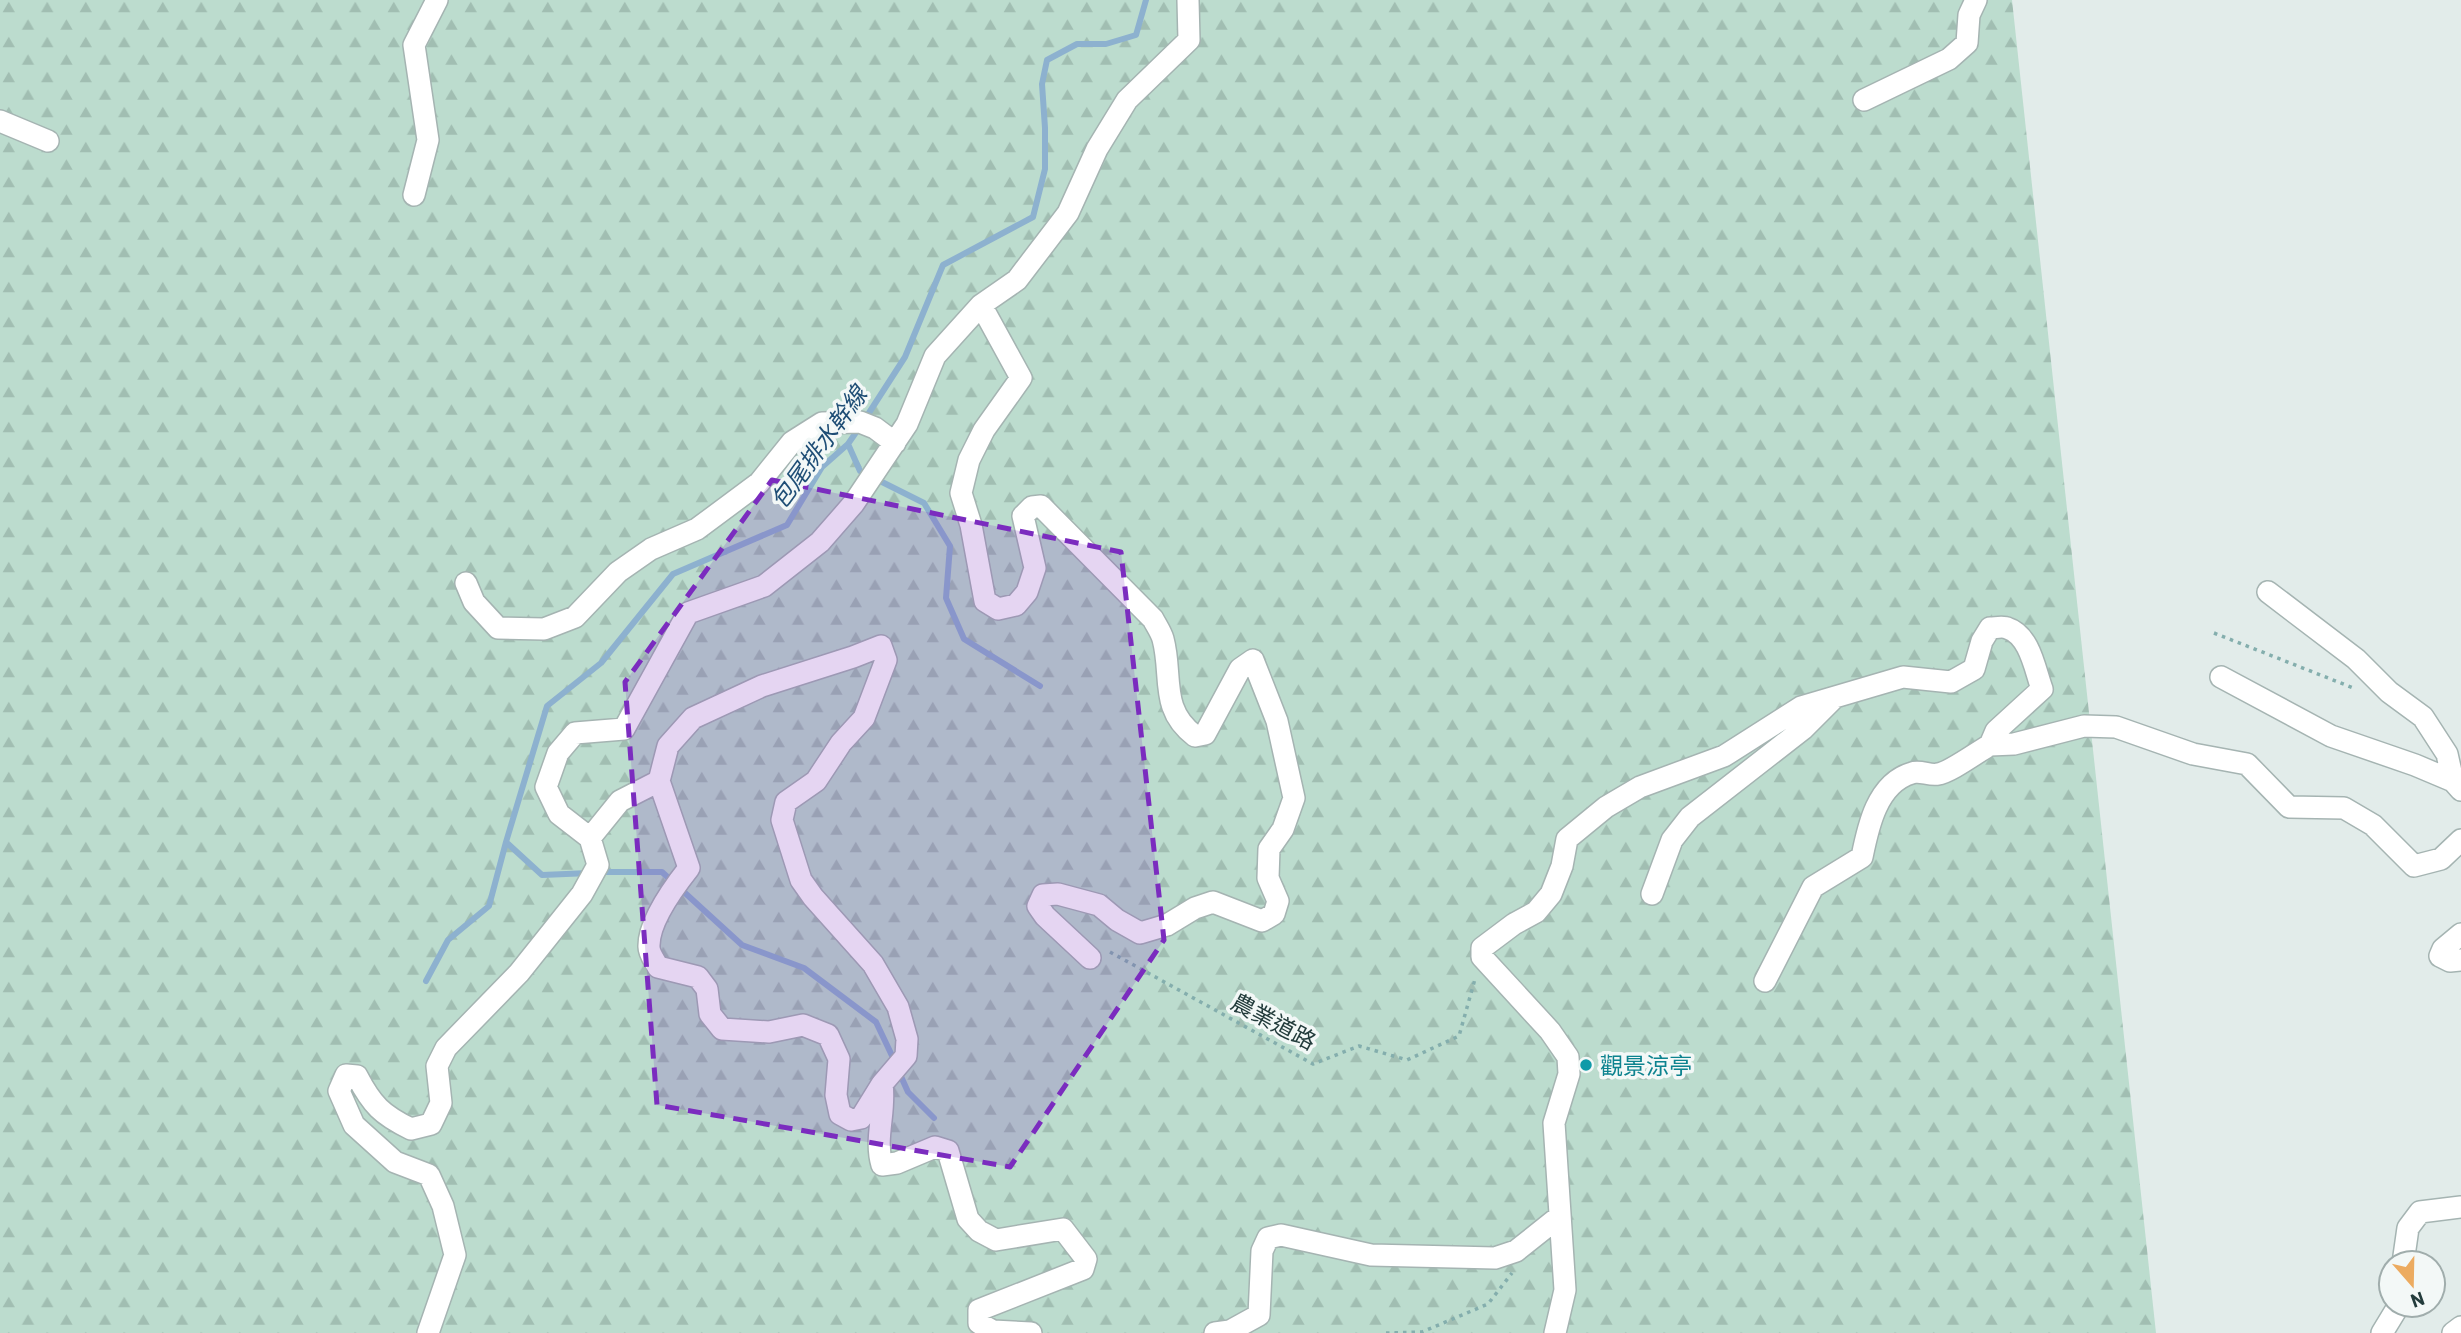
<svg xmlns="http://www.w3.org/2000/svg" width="2461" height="1333" viewBox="0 0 2461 1333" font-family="Barlow,'Noto Sans TC',sans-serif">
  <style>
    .forest { fill: url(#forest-firs) }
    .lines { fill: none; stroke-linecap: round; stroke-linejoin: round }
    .stream { stroke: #8db1cf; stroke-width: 6 }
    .minor-casing { stroke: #a5b4b2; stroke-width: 24 }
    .path { stroke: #84aead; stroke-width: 3.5; stroke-dasharray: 3.5 5; stroke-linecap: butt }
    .minor { stroke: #fff; stroke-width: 21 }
    .marked { fill: #7b2cbf; fill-opacity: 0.2; stroke: #7b2cbf; stroke-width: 5; stroke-dasharray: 14 9; stroke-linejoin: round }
    .culture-dot { fill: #0f9aa8; stroke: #f3f8f7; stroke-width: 2.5 }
    .labels { text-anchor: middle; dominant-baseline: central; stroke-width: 7; stroke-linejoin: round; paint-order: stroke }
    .street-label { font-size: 23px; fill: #233c3c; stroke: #f3f8f7 }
    .culture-label { font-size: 23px; fill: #0d838f; stroke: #f3f8f7; text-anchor: start }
    .water-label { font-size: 24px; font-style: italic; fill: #1f4e76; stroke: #f3f8f7 }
  </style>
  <defs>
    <pattern id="forest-firs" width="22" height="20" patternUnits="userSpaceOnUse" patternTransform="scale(1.75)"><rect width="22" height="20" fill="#bcdcce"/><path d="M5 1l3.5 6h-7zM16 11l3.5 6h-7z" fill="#a1beb2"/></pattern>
  </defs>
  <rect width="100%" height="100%" fill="#e2ecea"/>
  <!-- forest -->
  <path class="forest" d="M 0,0 L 2012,0 L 2156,1333 L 0,1333 Z"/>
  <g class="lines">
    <!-- stream -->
    <path class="stream" d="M 865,419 L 905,357 L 943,265 L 1033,217 L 1045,169 L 1045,128 L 1042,84 L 1047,60 L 1077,44 L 1106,44 L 1136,35 L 1146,0
      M 848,444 L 860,471 L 924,503 L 950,546 L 946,598 L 964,639 L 1040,686
      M 600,872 L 662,872 L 742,945 L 804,968 L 876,1022 L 895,1062
      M 590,873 L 542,875 L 506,842 L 547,706 L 601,663 L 673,574 L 787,525 L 822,467 L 848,444 L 859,428
      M 426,981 L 448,940 L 489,906 L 506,842
      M 899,1072 L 908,1092 L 934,1118"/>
    <!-- minor casing -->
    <g class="minor-casing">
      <path id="minor" d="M 1864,100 L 1949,59 L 1967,43 L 1969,15 L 1976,0
        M 0,121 L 48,141
        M 414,195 L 428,140 L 414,45 L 437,0
        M 981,305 L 1021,378 L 984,430 L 969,460 L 961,493 L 971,525 L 985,601 L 998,609 L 1016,605 L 1027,592 L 1035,568 L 1023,516 L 1032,507 L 1041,506 L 1153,619 C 1156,625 1161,632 1163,639 C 1173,676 1159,709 1195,736 L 1205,734 L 1240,669 L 1253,660 L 1277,721 L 1294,798 L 1283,829 L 1269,849 L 1268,878 L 1278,901 L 1274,914 L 1262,921 L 1213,902 L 1195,908 L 1167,925 L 1140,933 L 1117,920 L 1099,905 L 1058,894 L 1043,895 L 1038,906 L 1045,916 L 1090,958
        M 466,583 L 474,602 L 498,628 L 544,629 L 575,617 L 618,572 L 651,549 L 697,529 L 759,483 L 792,442 L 822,423 L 860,422 L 875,428 L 895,443
        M 2268,592 L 2356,659 L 2389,692 L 2423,717 L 2447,754 L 2453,781 L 2461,790
        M 2221,677 L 2331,736 L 2415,765 L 2453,781
        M 659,781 L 689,868 C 674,887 648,922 649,947 C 649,954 655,961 658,967 L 698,977 L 707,989 L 710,1014 L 722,1029 L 769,1032 L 803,1025 L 828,1035 L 839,1059 L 836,1095 L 840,1114 L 851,1120 L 861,1118 L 882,1084 C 886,1112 874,1138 882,1165 L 897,1163 L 935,1147 L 948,1151 L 968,1219 L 979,1231 L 996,1240 L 1063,1229 L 1086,1259 L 1083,1269 L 979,1310 L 979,1323 L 993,1331 L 1031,1333
        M 590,838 L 620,801 L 659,781 L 668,746 L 693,718 L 762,686 L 853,657 L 881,646 L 886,660 L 864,718 L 841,743 L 816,781 L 786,802 L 782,820 L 801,880 L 813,897 L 873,964 L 898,1007 L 907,1039 L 906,1056 L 882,1084
        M 1652,894 L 1672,840 L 1690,817 L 1803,729 L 1834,698
        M 2461,934 L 2443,949 L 2440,956 L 2450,961 L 2461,960
        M 1765,981 L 1813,887 L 1862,857 C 1868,827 1877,783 1912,773 C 1920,770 1930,776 1938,774 C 1949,773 1979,751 1990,745
        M 2403,1263 L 2408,1228 L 2420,1212 L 2461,1207
        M 428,1333 L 455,1255 L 443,1206 L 429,1175 L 395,1162 L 354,1125 L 339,1091 L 346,1075 L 357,1076 C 372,1105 382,1115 411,1129 L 431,1124 L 441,1103 L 437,1066 L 446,1048 L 519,973 L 582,894 L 598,865 L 590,838 L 559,814 L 546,787 L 558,753 L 575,733 L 624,729 L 688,613 L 764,586 L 820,542 L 854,503 L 907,424 L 935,356 L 981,305 L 1017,280 L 1068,213 L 1097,149 L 1127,100 L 1189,40 L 1188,0
        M 1215,1333 L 1230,1331 L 1259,1315 L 1262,1251 L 1268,1238 L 1281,1235 L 1371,1255 L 1495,1258 L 1516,1251 L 1560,1216
        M 1555,1333 L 1565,1290 L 1554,1123 L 1569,1074 L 1568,1057 L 1550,1031 L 1482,957 L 1482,948 L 1514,924 L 1536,912 L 1551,894 L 1562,866 L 1567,839 L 1606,807 L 1640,787 L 1724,756 L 1801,707 L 1903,677 L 1951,682 L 1974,669 L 1982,641 L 1990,628 C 1995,628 2003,626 2007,628 C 2030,635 2035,670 2042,689 L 1996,731 L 1990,745 L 2014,744 L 2084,726 L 2116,727 L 2193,754 L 2247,764 L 2289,807 L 2344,808 L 2373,825 L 2414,866 L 2441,859 L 2461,840
        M 2382,1333 L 2399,1305
        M 2453,1333 L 2461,1327"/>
    </g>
    <!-- path -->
    <path class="path" d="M 2214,633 L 2356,689
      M 1110,952 L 1313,1064 L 1359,1046 L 1407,1060 L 1459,1036 L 1475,979
      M 1386,1333 L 1422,1332 L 1488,1304 L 1512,1273"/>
    <!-- minor -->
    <use href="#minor" class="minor"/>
  </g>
  <!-- marked area -->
  <path class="marked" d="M 772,480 L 1121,552 L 1164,940 L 1010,1167 L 657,1105 L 625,682 Z"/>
  <!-- markers -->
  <circle class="culture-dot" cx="1586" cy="1065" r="7"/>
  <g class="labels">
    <!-- street labels -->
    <g class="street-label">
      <text transform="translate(1274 1021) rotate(28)">農業道路</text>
    </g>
    <!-- culture labels -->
    <g class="culture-label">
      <text x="1600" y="1065">觀景涼亭</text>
    </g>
    <!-- water labels -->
    <g class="water-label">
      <text transform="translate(818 447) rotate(-54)">包尾排水幹線</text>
    </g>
  </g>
  <!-- north arrow -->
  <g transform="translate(2412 1284) rotate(160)"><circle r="33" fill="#f3f8f7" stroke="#a0adac" stroke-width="2"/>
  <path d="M0-5L12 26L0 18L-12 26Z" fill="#ecab60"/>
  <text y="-10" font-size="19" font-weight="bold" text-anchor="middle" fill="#233c3c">N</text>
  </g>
</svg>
